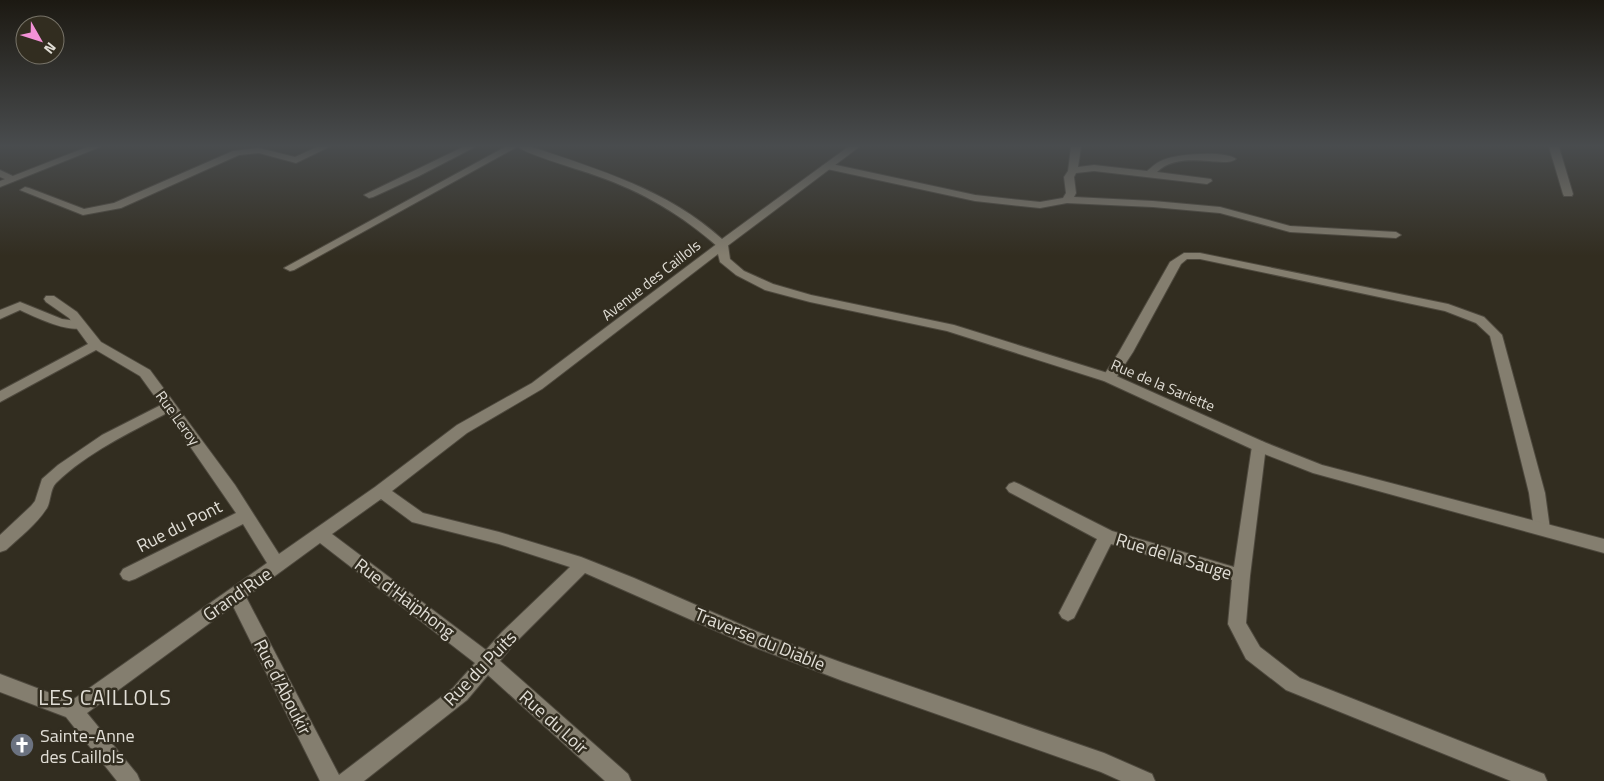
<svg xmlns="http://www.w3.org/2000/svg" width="1604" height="781" viewBox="0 0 1604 781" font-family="'Titillium Web',sans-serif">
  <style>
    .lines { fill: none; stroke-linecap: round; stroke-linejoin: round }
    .service-casing { stroke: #4e493e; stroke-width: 2 }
    .minor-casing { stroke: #4e493e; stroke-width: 2 }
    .tertiary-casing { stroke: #4e493e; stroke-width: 2 }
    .service { fill: #847e6f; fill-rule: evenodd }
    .minor { fill: #847e6f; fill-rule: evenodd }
    .tertiary { fill: #847e6f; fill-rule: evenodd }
    .labels { text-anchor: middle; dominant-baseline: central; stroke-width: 5; stroke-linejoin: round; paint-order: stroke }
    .street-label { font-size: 15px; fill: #e1ded6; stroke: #322d20 }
    .near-street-label { font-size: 18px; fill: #e1ded6; stroke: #322d20 }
    .near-poi-label { font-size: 18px; fill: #e1ded6; stroke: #322d20; text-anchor: start }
    .near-quarter-label { font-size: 21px; letter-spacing: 1px; fill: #e1ded6; stroke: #322d20 }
  </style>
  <rect width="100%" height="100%" fill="#322d20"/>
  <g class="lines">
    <!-- service casing -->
    <g class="service-casing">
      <path id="service" d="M 317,147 L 329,147 L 296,163 L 259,153 L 239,155 L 121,208 L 83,215 L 20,190 L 25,187 L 29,188 L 84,209 L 114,203 L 233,151 L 259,148 L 295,157 Z
        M 463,147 L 475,147 L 419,176 L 373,197 L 369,198 L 364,195 Z
        M 505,147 L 517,147 L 294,270 L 290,271 L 284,268 Z
        M 1071,147 L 1081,147 L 1078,167 L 1094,165 L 1147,171 C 1152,167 1157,162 1163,160 C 1176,154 1225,150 1236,159 C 1224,169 1181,149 1157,172 L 1211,179 L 1212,181 L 1207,184 L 1094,171 L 1076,173 L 1074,177 L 1076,193 L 1074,197 L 1153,201 L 1220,207 L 1290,226 L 1396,232 L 1401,235 L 1396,238 L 1290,232 L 1220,213 L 1153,207 L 1067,203 L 1040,208 L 975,201 L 827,169 L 822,166 L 827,163 L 975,195 L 1040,202 L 1063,198 L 1066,193 L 1064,177 L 1068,171 Z
        M 1549,147 L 1559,147 L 1573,194 L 1572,196 L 1564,196 L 1563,194 Z
        M 0,170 L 15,177 L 17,179 L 12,182 L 0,177 Z
        M 1184,253 L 1200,253 L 1448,304 L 1484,317 L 1502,335 L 1545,493 L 1550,529 L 1548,533 L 1542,535 L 1536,533 L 1534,529 L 1529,493 L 1490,336 L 1476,323 L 1445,311 L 1200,259 L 1187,259 L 1181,264 L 1133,352 L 1114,381 L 1104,381 L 1102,378 L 1119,352 L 1170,262 Z
        M 20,302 L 62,319 L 84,322 L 86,325 C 75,337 33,316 20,310 L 0,319 L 0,310 Z
        M 1259,441 L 1264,442 L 1266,446 L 1250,576 L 1246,623 L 1260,647 L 1300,678 L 1544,774 L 1547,781 L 1511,781 L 1286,690 L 1246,659 L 1228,624 L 1232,580 L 1111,544 L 1074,618 L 1068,621 L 1062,618 L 1059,613 L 1097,539 L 1009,492 L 1006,488 L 1009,484 L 1014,482 L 1019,484 L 1112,531 L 1234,567 L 1252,446 L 1254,442 Z"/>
    </g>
    <!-- minor casing -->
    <g class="minor-casing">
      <path id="minor" d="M 87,147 L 100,147 L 0,187 L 0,181 Z
        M 722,242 L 728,245 L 730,259 L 744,271 L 773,284 L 811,295 L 954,325 L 1114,375 L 1264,442 L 1322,465 L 1604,539 L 1604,553 L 1313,473 L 1254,450 L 1104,381 L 947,331 L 810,302 L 765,290 L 736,275 L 720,262 L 718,254 L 542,389 L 467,433 L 392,491 L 423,513 L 499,532 L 581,557 L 634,578 L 758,632 L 843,663 L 1104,753 L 1152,774 L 1155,781 L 1121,781 L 1101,772 L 843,681 L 746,644 L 585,573 L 514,644 L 500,661 L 628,774 L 631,781 L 605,781 L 488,675 L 467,700 L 364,781 L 320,781 L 233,606 L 87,713 L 137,774 L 140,781 L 117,781 L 66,717 L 0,692 L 0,674 L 71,701 L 267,563 L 243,524 L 135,579 L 129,581 L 123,579 L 120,574 L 123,569 L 236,513 L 167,413 C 129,433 87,453 56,483 C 50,489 51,501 47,508 C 36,525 20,537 6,550 L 0,552 L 0,535 L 31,506 L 35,501 L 42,479 L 58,465 L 102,435 L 161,405 L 140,376 L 96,350 L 0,402 L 0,391 L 88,344 L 69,318 L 46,302 L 44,299 L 46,296 L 54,296 L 77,312 L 101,342 L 150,370 L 235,485 L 279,554 L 375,487 L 457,425 L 532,383 L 718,243 ZM 381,499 L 412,522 L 499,544 L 570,567 L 502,632 L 486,650 L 332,534 ZM 320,543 L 475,663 L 453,688 L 339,775 L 246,597 Z"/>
    </g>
    <!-- tertiary casing -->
    <g class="tertiary-casing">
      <path id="tertiary" d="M 518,147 L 532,147 C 600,170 668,190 722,239 L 848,147 L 859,147 L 726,247 L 718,247 C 682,215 643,192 597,176 C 581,170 528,155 518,147 Z"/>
    </g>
    <!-- service -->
    <use href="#service" class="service"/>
    <!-- minor -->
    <use href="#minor" class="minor"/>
    <!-- tertiary -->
    <use href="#tertiary" class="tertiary"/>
  </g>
  <!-- sky -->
  <linearGradient id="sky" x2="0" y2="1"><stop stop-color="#1c1912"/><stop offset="0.57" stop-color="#494c4e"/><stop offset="1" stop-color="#494c4e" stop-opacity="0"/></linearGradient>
  <rect width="1604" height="256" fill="url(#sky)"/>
  <!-- icons -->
  <defs>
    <g id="church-disc" transform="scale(1.25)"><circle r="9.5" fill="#6b7280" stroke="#322d20"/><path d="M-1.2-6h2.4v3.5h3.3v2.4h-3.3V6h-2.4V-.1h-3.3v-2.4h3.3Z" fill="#fff"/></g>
  </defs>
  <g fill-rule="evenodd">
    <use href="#church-disc" x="22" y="745"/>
  </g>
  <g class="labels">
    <!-- street labels -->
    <g class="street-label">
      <text transform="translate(651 280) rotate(-38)">Avenue des Caillols</text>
      <text transform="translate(1163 385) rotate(23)">Rue de la Sariette</text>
      <text transform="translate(178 418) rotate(54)">Rue Leroy</text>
    </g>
    <!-- near-street labels -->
    <g class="near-street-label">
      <text transform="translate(179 526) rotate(-27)">Rue du Pont</text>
      <text transform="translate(1174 556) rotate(17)">Rue de la Sauge</text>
      <text transform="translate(237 594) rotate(-35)">Grand'Rue</text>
      <text transform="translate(405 598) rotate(37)">Rue d'Haïphong</text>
      <text transform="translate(760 639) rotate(22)">Traverse du Diable</text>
      <text transform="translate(480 668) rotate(-46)">Rue du Puits</text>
      <text transform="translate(283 687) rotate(63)">Rue d'Aboukir</text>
      <text transform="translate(554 722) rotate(42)">Rue du Loir</text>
    </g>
    <!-- near-poi labels -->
    <g class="near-poi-label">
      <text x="40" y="735">Sainte-Anne<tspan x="40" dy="21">des Caillols</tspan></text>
    </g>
    <!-- near-quarter labels -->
    <g class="near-quarter-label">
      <text x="105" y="697">LES CAILLOLS</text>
    </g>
  </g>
  <!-- north arrow -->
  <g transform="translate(40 40) rotate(129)"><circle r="24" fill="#322d20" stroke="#787469"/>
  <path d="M0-4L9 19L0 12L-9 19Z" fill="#f391d6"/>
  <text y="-8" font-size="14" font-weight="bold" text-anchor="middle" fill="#e1ded6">N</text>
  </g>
</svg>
